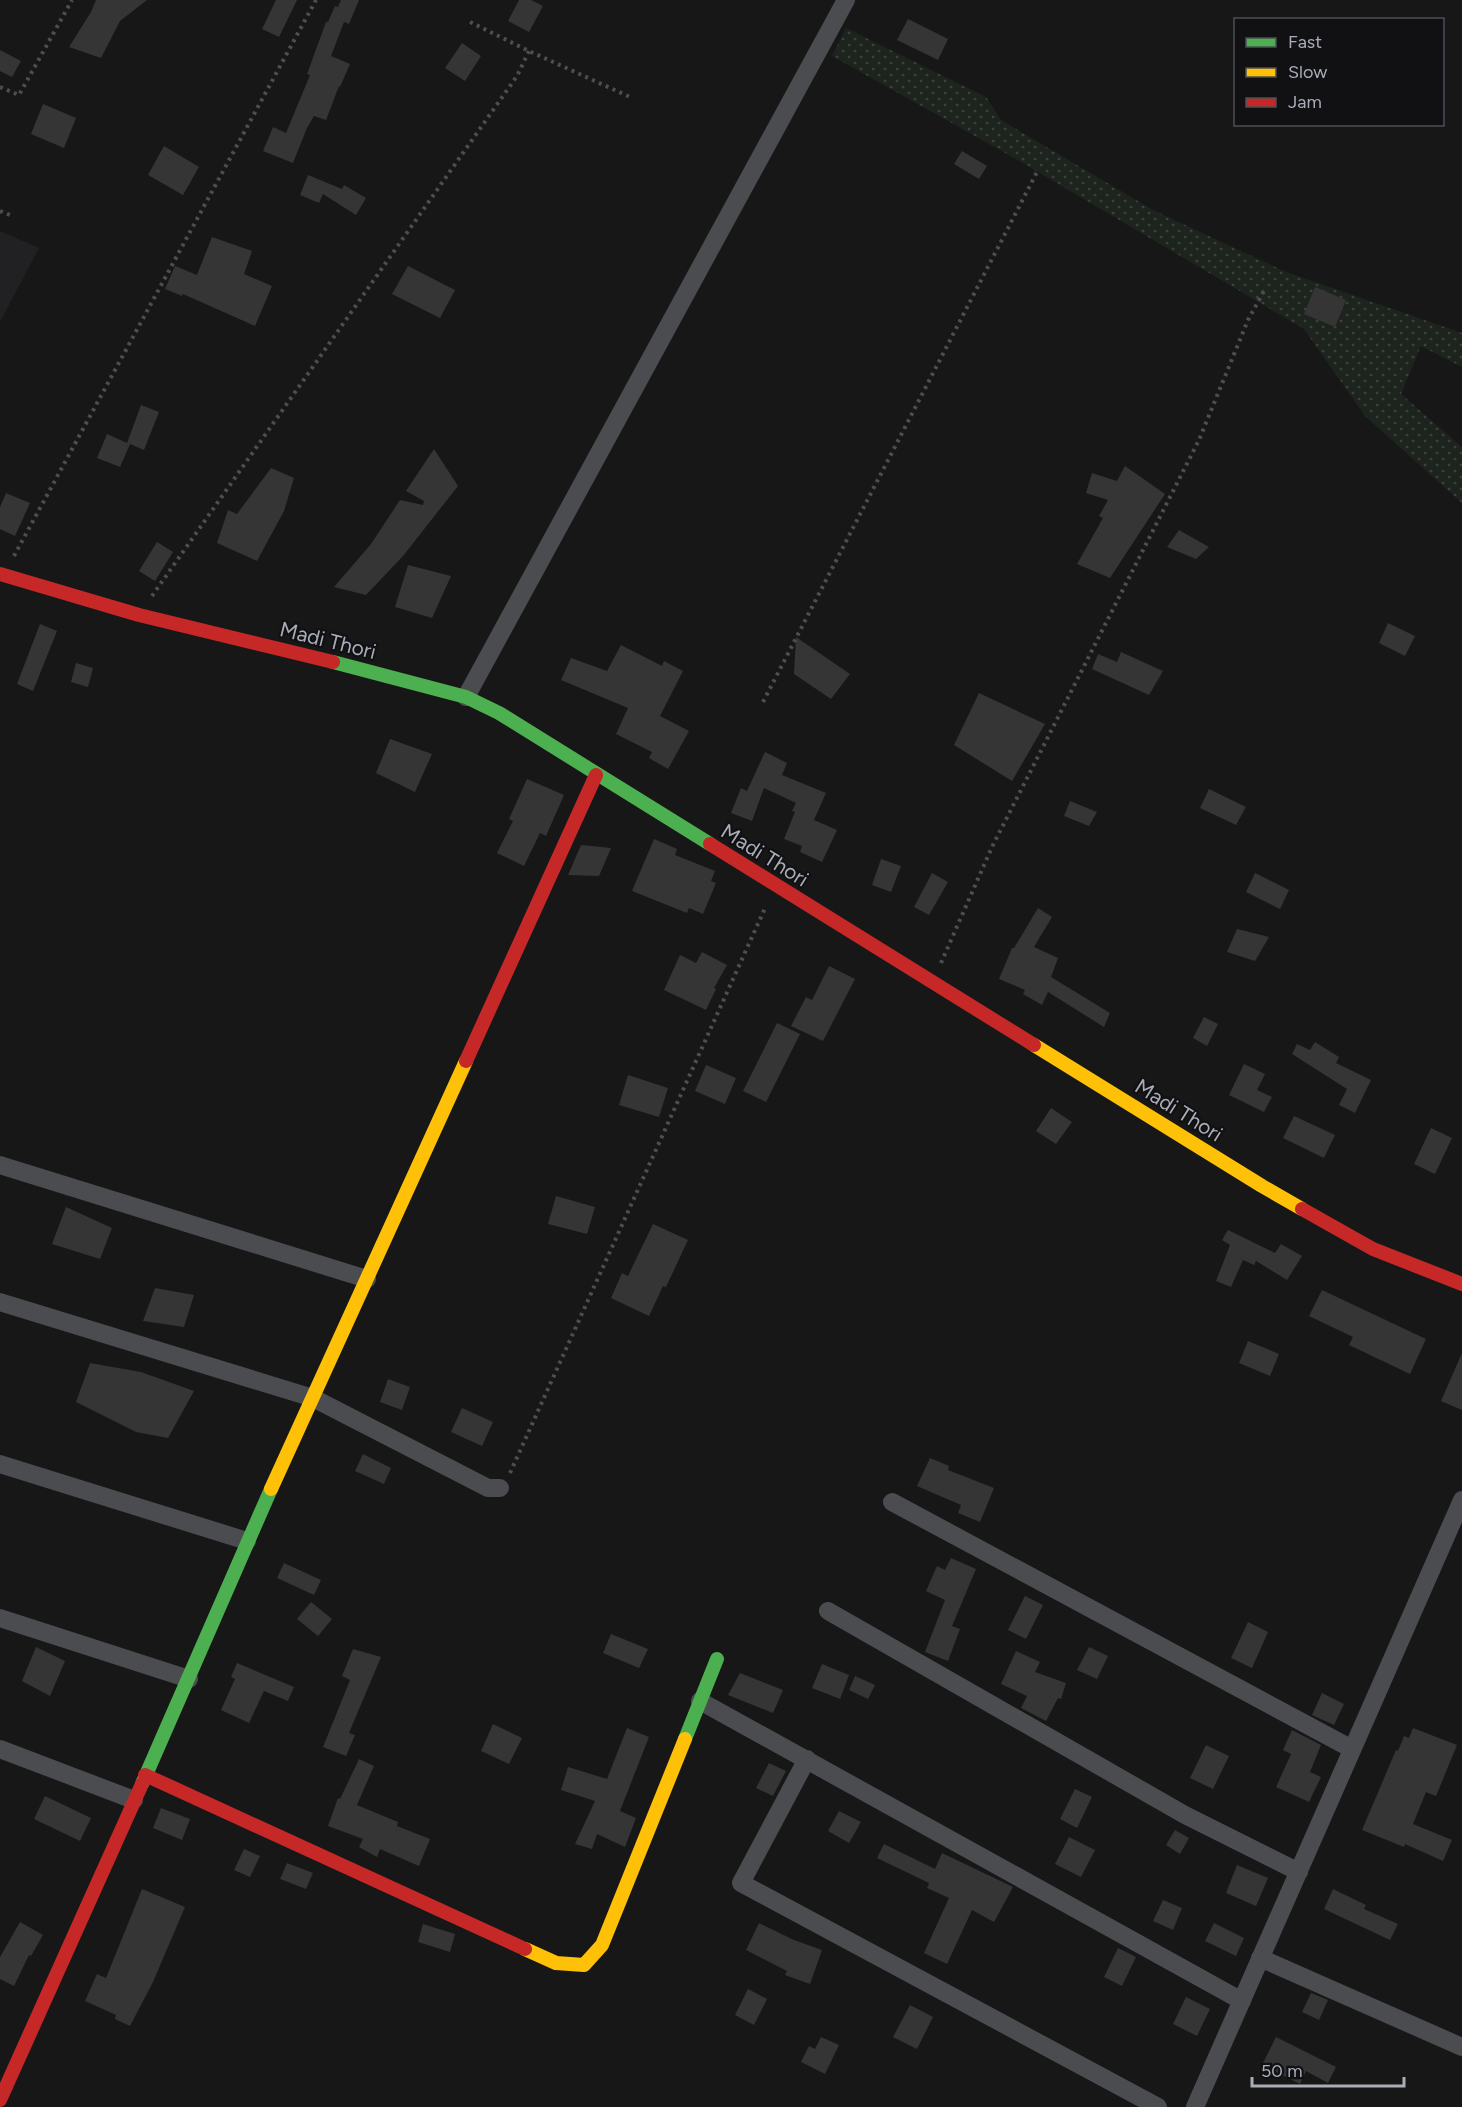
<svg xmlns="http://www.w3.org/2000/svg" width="1462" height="2107" viewBox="0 0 1462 2107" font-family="Figtree,sans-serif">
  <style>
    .built { fill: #212123 }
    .grass { fill: url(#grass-dots) }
    .building { fill: #353536 }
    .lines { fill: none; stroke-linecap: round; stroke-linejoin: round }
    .path { stroke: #4d4e52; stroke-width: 4; stroke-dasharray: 3 4.5; stroke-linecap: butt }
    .street { stroke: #4b4c50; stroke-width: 18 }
    .fast { stroke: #4caf50; stroke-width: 14 }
    .slow { stroke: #ffc107; stroke-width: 14 }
    .jam { stroke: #c62828; stroke-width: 14 }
    .labels { text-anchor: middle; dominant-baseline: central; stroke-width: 4.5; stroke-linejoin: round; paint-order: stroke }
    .street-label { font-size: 21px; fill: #a8adb8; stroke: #111113 }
  </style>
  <defs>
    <pattern id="grass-dots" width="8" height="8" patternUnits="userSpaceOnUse" patternTransform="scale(1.5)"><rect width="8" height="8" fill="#1d241e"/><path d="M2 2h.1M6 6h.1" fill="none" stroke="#3b413d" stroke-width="1.8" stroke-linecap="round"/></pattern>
  </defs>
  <rect width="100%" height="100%" fill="#171717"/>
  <!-- built -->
  <path class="built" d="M 0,231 L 39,248 L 0,322 Z"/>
  <!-- grass -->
  <path class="grass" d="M 846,28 L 986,97 L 1001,120 L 1153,210 L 1286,272 L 1462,333 L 1462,367 L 1421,346 L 1401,394 L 1462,447 L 1462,503 L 1365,416 L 1304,329 L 1016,159 L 832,56 Z"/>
  <!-- building -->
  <path class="building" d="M 96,0 L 147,0 L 120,21 L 101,58 L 69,47 L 91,12 Z
    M 276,0 L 297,0 L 279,37 L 262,29 Z
    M 341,0 L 359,0 L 349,24 L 344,22 L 331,56 L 350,64 L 340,87 L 339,86 L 326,120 L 314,116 L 307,128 L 293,163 L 263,151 L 273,127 L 286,133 L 310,75 L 307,74 L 326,22 L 328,22 L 335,6 L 338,7 Z
    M 519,0 L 531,0 L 543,6 L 529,32 L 508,21 Z
    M 908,19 L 948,39 L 938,60 L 897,40 Z
    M 462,43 L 481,56 L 465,81 L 445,68 Z
    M 0,50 L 21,61 L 12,77 L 0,71 Z
    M 43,104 L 76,118 L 64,148 L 31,134 Z
    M 164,146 L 199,167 L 183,195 L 148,175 Z
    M 962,151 L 987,166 L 979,179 L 954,164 Z
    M 308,175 L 342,189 L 344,185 L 366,198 L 356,215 L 323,194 L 319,203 L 300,195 Z
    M 212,237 L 252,251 L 244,274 L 272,286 L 255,326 L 183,294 L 182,296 L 165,289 L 175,266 L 197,275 Z
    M 408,266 L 455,290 L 440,318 L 392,294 Z
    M 1315,287 L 1346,300 L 1335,327 L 1304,314 Z
    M 141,405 L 159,412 L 144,450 L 130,444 L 120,467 L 97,458 L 107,434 L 127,443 Z
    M 434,449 L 458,486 L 403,556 L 366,595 L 334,587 L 371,544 L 400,500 L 423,505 L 424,501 L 406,491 Z
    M 1125,466 L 1165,494 L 1110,578 L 1077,564 L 1103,518 L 1099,516 L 1108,500 L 1086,493 L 1092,473 L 1117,481 Z
    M 271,468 L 294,478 L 284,511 L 257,561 L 217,543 L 228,510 L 237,514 Z
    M 6,493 L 30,503 L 15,536 L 0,529 L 0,507 Z
    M 1179,530 L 1209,547 L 1196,559 L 1167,547 Z
    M 157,542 L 173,552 L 155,581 L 139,571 Z
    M 408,565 L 451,576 L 432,618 L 395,607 Z
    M 1388,623 L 1415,636 L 1405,656 L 1379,643 Z
    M 40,624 L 57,631 L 33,691 L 17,684 Z
    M 796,637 L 850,674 L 831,699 L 794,674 Z
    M 621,645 L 662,666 L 664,661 L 683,671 L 660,716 L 689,731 L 668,769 L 649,758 L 652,752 L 616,734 L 628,708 L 561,680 L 571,658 L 607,671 Z
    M 1121,652 L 1163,671 L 1149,695 L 1092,669 L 1098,654 L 1117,662 Z
    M 76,663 L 93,668 L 88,687 L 71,682 Z
    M 979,693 L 1045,724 L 1012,781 L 954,745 Z
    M 390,739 L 432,754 L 415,792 L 376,773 Z
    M 765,752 L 787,763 L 782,775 L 826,793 L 814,820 L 837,830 L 822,862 L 800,852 L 802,846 L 784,839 L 795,812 L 792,811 L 796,803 L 764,788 L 752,821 L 731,813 L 741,788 L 747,791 Z
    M 527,779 L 564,795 L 546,836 L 540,833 L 524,866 L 497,853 L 513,821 L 509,819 Z
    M 1209,789 L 1246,807 L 1236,825 L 1200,808 Z
    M 1070,801 L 1097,812 L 1089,826 L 1064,816 Z
    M 654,839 L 677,849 L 675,855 L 715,871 L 711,881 L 716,883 L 703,914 L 689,908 L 687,913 L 632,891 Z
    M 581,845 L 611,848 L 599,876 L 568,875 Z
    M 881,859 L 901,866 L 891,892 L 872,885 Z
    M 932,873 L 948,882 L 929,915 L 914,907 Z
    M 1255,873 L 1289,890 L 1280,909 L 1246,892 Z
    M 1038,908 L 1052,917 L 1034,947 L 1058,958 L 1051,977 L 1110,1013 L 1104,1027 L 1048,992 L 1042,1005 L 1023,994 L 1025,990 L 999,979 L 1012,948 L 1014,948 Z
    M 1237,929 L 1269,937 L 1255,961 L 1227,952 Z
    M 702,952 L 727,965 L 714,988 L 716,989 L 706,1010 L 664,990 L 680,955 L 696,963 Z
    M 829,966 L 855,979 L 823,1041 L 791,1026 L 806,997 L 812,1000 Z
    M 1204,1017 L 1218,1024 L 1207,1046 L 1193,1038 Z
    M 777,1023 L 800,1034 L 766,1102 L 743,1091 Z
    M 1315,1042 L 1339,1057 L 1336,1063 L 1371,1080 L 1355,1113 L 1339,1105 L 1347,1089 L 1292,1054 L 1297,1044 L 1310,1050 Z
    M 1244,1064 L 1265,1074 L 1257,1090 L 1272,1097 L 1264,1112 L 1229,1095 Z
    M 706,1065 L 736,1078 L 725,1104 L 695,1091 Z
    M 628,1075 L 668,1088 L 659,1117 L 619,1105 Z
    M 1051,1108 L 1072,1122 L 1056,1144 L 1036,1131 Z
    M 1294,1116 L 1335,1135 L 1324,1158 L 1283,1138 Z
    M 1431,1128 L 1452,1138 L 1435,1174 L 1414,1164 Z
    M 556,1196 L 595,1207 L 587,1234 L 548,1224 Z
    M 66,1207 L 112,1228 L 100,1259 L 52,1244 Z
    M 653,1224 L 688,1240 L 666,1287 L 663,1286 L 649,1316 L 611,1298 L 622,1273 L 628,1276 Z
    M 1228,1230 L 1275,1253 L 1281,1244 L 1302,1256 L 1287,1280 L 1256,1261 L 1254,1265 L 1243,1260 L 1231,1287 L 1216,1281 L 1230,1245 L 1222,1240 Z
    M 155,1288 L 194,1295 L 184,1327 L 143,1321 Z
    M 1322,1290 L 1426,1339 L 1410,1374 L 1349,1345 L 1353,1337 L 1309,1316 Z
    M 1248,1341 L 1279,1354 L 1270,1376 L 1239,1363 Z
    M 1462,1353 L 1462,1410 L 1441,1401 Z
    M 90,1363 L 141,1372 L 194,1391 L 168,1438 L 136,1432 L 76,1402 Z
    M 388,1379 L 410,1387 L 402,1410 L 380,1402 Z
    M 462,1408 L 493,1422 L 482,1446 L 451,1432 Z
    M 363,1454 L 391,1468 L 384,1484 L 355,1471 Z
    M 930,1458 L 949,1466 L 948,1470 L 994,1488 L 980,1522 L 958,1513 L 961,1505 L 917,1486 Z
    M 951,1558 L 976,1569 L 952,1626 L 960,1629 L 948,1661 L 925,1652 L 945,1600 L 926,1591 L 937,1566 L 945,1570 Z
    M 284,1563 L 321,1580 L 314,1595 L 277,1578 Z
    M 1025,1596 L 1043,1605 L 1026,1639 L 1008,1630 Z
    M 311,1602 L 332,1619 L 318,1636 L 297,1619 Z
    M 1248,1622 L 1268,1632 L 1252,1668 L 1231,1658 Z
    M 611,1634 L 648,1649 L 639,1668 L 603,1653 Z
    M 36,1647 L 65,1661 L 50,1696 L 22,1681 Z
    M 1089,1647 L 1108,1656 L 1097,1679 L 1077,1670 Z
    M 353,1649 L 381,1657 L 349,1733 L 355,1735 L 346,1756 L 323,1747 L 350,1680 L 342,1676 Z
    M 1016,1651 L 1040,1662 L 1035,1672 L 1066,1683 L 1061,1699 L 1058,1698 L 1046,1721 L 1021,1708 L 1027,1696 L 1001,1684 Z
    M 237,1663 L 294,1687 L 288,1701 L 264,1691 L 249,1723 L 221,1710 L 235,1679 L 231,1677 Z
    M 822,1664 L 849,1675 L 840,1699 L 812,1688 Z
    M 740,1673 L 783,1690 L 773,1713 L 728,1695 Z
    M 855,1676 L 875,1685 L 868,1699 L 849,1690 Z
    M 1322,1693 L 1344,1704 L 1334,1725 L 1312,1715 Z
    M 493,1724 L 522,1738 L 509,1764 L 481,1751 Z
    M 627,1728 L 649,1737 L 620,1811 L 636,1818 L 625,1847 L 597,1834 L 592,1849 L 575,1844 L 595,1801 L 561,1790 L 568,1767 L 607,1779 Z
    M 1413,1728 L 1457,1745 L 1436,1796 L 1426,1792 L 1413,1824 L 1452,1840 L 1443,1861 L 1405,1844 L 1404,1847 L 1362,1830 L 1396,1750 L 1398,1751 L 1404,1736 L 1409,1738 Z
    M 1292,1730 L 1321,1745 L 1310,1772 L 1321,1777 L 1309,1802 L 1276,1787 L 1291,1754 L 1283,1750 Z
    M 1206,1745 L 1229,1756 L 1213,1789 L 1190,1778 Z
    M 359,1759 L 374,1766 L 357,1805 L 398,1822 L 397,1826 L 430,1839 L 419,1866 L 380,1849 L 377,1857 L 359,1847 L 363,1839 L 328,1826 L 338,1798 L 340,1799 Z
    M 769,1763 L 786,1771 L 773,1796 L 756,1788 Z
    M 1075,1789 L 1092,1797 L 1077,1828 L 1060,1819 Z
    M 45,1796 L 91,1818 L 80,1841 L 34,1819 Z
    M 161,1808 L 190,1819 L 182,1840 L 153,1828 Z
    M 839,1811 L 861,1822 L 849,1843 L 828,1831 Z
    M 1175,1830 L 1189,1838 L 1180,1854 L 1166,1845 Z
    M 1069,1837 L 1095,1850 L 1081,1877 L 1055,1864 Z
    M 884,1844 L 935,1869 L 942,1853 L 1013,1887 L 994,1922 L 972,1910 L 947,1964 L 924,1953 L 949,1898 L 927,1888 L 929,1883 L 877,1858 Z
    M 244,1849 L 260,1856 L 250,1877 L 234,1870 Z
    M 287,1863 L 313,1873 L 306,1889 L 280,1879 Z
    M 1237,1865 L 1268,1878 L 1256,1906 L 1226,1893 Z
    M 142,1889 L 185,1907 L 153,1982 L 130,2026 L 115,2019 L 116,2015 L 85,2001 L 97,1974 L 106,1978 Z
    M 1333,1889 L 1366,1905 L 1364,1909 L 1398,1924 L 1390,1940 L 1324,1909 Z
    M 1163,1900 L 1182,1908 L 1173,1930 L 1153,1921 Z
    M 20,1922 L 43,1935 L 31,1956 L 29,1955 L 14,1986 L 0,1979 L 0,1957 Z
    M 759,1923 L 794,1940 L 822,1950 L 810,1984 L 785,1975 L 787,1971 L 746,1950 Z
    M 1214,1923 L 1244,1938 L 1236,1956 L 1205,1941 Z
    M 423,1924 L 455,1934 L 450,1952 L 418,1942 Z
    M 1118,1948 L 1136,1957 L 1122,1986 L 1104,1977 Z
    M 748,1989 L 767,1999 L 754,2025 L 735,2015 Z
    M 1311,1993 L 1328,2000 L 1319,2020 L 1302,2012 Z
    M 1186,1997 L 1210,2009 L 1197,2036 L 1173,2024 Z
    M 910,2005 L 933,2017 L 917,2049 L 893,2037 Z
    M 821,2037 L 839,2045 L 825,2074 L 801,2062 L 809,2046 L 815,2049 Z
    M 1276,2037 L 1336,2067 L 1328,2083 L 1306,2071 L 1300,2084 L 1262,2065 Z"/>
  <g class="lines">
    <!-- path -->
    <path class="path" d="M 470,22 L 529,51 L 630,97
      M 0,87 L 19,95 L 72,0
      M 0,211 L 10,215
      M 14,556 L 316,0
      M 152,596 L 517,76 L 529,51
      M 763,702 L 1037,172
      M 941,963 L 992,847 L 1199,440 L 1248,320 L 1265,289
      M 510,1473 L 766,906"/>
    <!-- street -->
    <path class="street" d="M 466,697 L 846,0
      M 0,1165 L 367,1279
      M 0,1302 L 313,1398 L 488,1488 L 500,1488
      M 0,1464 L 247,1541
      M 892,1502 L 1352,1749
      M 828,1611 L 1185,1815 L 1299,1872
      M 0,1618 L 189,1679
      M 700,1701 L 1242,2001
      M 0,1749 L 134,1800
      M 807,1759 L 741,1883 L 1158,2107
      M 1260,1958 L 1462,2047
      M 1195,2107 L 1462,1500"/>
    <!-- fast -->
    <path class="fast" d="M 333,662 L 466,697 L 499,713 L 710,844
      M 685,1739 L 717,1659
      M 142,1784 L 271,1489"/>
    <!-- slow -->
    <path class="slow" d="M 1034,1045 L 1262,1186 L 1302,1209
      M 271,1489 L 466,1061
      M 525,1949 L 556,1963 L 584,1965 L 602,1945 L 685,1739"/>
    <!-- jam -->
    <path class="jam" d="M 0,574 L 139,615 L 333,662
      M 710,844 L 1034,1045
      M 466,1061 L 596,775
      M 1302,1209 L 1373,1249 L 1462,1284
      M 145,1775 L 525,1949
      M 0,2100 L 142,1784"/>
  </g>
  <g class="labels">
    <!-- street labels -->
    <g class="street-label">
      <text transform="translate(328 640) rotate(14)">Madi Thori</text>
      <text transform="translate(765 855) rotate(32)">Madi Thori</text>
      <text transform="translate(1179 1110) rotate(32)">Madi Thori</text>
    </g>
  </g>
  <!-- legend -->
  <rect x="1234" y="18" width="210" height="108" fill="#111113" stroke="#4d4f55" stroke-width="1.5"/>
  <rect x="1246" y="38" width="30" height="9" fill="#4caf50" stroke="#4d4f55" stroke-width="1.5"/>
  <text x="1288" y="48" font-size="18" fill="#a8adb8">Fast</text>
  <rect x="1246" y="68" width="30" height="9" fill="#ffc107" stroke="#4d4f55" stroke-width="1.5"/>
  <text x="1288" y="78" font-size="18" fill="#a8adb8">Slow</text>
  <rect x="1246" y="98" width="30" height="9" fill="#c62828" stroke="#4d4f55" stroke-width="1.5"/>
  <text x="1288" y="108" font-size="18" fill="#a8adb8">Jam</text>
  <!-- scale -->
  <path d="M1252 2077v9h152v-9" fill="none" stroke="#a8adb8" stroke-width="3"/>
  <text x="1261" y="2077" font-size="18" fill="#a8adb8" stroke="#111113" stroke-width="4.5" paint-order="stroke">50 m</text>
</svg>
